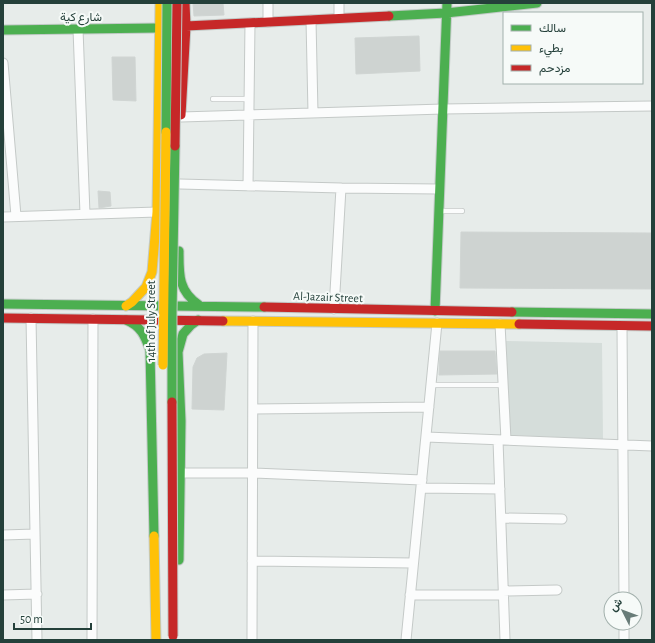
<svg xmlns="http://www.w3.org/2000/svg" width="655" height="643" viewBox="0 0 655 643" font-family="'Alegreya Sans',Vazirmatn,sans-serif">
  <style>
    .built { fill: #d5ddda }
    .building { fill: #ced3d1; stroke: #d0d5d3 }
    .lines { fill: none; stroke-linecap: round; stroke-linejoin: round }
    .lane-casing { stroke: #c4c9c7; stroke-width: 6 }
    .street-casing { stroke: #c4c9c7; stroke-width: 11 }
    .fast-casing { stroke: #c2cac7; stroke-width: 11 }
    .slow-casing { stroke: #c2cac7; stroke-width: 11 }
    .jam-casing { stroke: #c2cac7; stroke-width: 11 }
    .lane { stroke: #fbfcfc; stroke-width: 4.5 }
    .street { stroke: #fbfcfc; stroke-width: 9 }
    .fast { stroke: #4caf50; stroke-width: 9 }
    .slow { stroke: #ffc107; stroke-width: 9 }
    .jam { stroke: #c62828; stroke-width: 9 }
    .fast-bridge-casing { stroke: #c2cac7; stroke-width: 11; stroke-linecap: butt }
    .slow-bridge-casing { stroke: #c2cac7; stroke-width: 11; stroke-linecap: butt }
    .jam-bridge-casing { stroke: #c2cac7; stroke-width: 11; stroke-linecap: butt }
    .fast-bridge { stroke: #4caf50; stroke-width: 9 }
    .slow-bridge { stroke: #ffc107; stroke-width: 9 }
    .jam-bridge { stroke: #c62828; stroke-width: 9 }
    .labels { text-anchor: middle; dominant-baseline: central; stroke-width: 4; stroke-linejoin: round; paint-order: stroke }
    .street-label { font-size: 12px; fill: #24403a; stroke: #f6faf8 }
  </style>
  <rect width="100%" height="100%" fill="#e7ecea"/>
  <!-- built -->
  <path class="built" d="M 506,341 L 602,343 L 603,439 L 510,435 Z"/>
  <!-- building -->
  <path class="building" d="M 193,3 L 223,3 L 224,15 L 194,16 Z
    M 419,36 L 420,71 L 356,74 L 355,38 Z
    M 112,57 L 135,57 L 136,101 L 113,100 Z
    M 98,191 L 110,192 L 111,206 L 99,208 Z
    M 461,232 L 652,233 L 652,289 L 460,288 Z
    M 440,351 L 495,351 L 497,374 L 439,375 Z
    M 227,353 L 224,410 L 192,409 L 193,367 L 197,358 L 204,354 Z"/>
  <g class="lines">
    <!-- lane casing -->
    <g class="lane-casing">
      <path id="lane" d="M 213,99 L 249,99
        M 440,211 L 462,211
        M 431,385 L 503,385"/>
    </g>
    <!-- street casing -->
    <g class="street-casing">
      <path id="street" d="M 339,3 L 339,18
        M 311,20 L 313,113
        M 268,22 L 268,3
        M 78,29 L 85,214
        M 3,63 L 16,216
        M 181,117 L 443,109 L 652,106
        M 180,184 L 341,188 L 439,189
        M 248,186 L 250,23
        M 3,217 L 157,212
        M 334,309 L 341,188
        M 31,318 L 37,640
        M 500,324 L 506,440
        M 622,326 L 624,599
        M 253,409 L 429,407
        M 426,437 L 652,446
        M 498,440 L 505,640
        M 180,473 L 252,473 L 422,480
        M 421,488 L 500,489
        M 501,518 L 562,519
        M 3,535 L 35,534
        M 252,561 L 413,563
        M 503,591 L 557,590
        M 3,595 L 37,594
        M 410,595 L 503,595
        M 624,623 L 624,640
        M 92,640 L 93,319
        M 252,640 L 253,321
        M 406,640 L 437,323"/>
    </g>
    <!-- fast casing -->
    <g class="fast-casing">
      <path id="fast" d="M 389,16 L 446,13 L 537,3
        M 3,30 L 158,28
        M 179,251 C 179,274 178,291 199,305
        M 3,304 L 264,307
        M 435,311 L 447,3
        M 512,312 L 652,314
        M 126,320 C 141,326 145,336 150,350 L 154,536
        M 179,560 L 181,421 L 178,352 L 183,334 L 191,325 L 198,320"/>
    </g>
    <!-- slow casing -->
    <g class="slow-casing">
      <path id="slow" d="M 126,306 L 132,302 L 146,287 L 152,272 L 157,212 L 160,3
        M 223,321 L 519,324
        M 154,536 L 156,640"/>
    </g>
    <!-- jam casing -->
    <g class="jam-casing">
      <path id="jam" d="M 186,26 L 389,16
        M 181,115 L 186,26 L 185,3
        M 264,307 L 512,312
        M 3,318 L 223,321
        M 519,324 L 652,326"/>
    </g>
    <!-- lane -->
    <use href="#lane" class="lane"/>
    <!-- street -->
    <use href="#street" class="street"/>
    <!-- fast -->
    <use href="#fast" class="fast"/>
    <!-- slow -->
    <use href="#slow" class="slow"/>
    <!-- jam -->
    <use href="#jam" class="jam"/>
    <!-- fast-bridge casing -->
    <g class="fast-bridge-casing">
      <path id="fast-bridge" d="M 166,132 L 167,3
        M 172,402 L 172,313 L 175,146"/>
    </g>
    <!-- slow-bridge casing -->
    <g class="slow-bridge-casing">
      <path id="slow-bridge" d="M 163,365 L 166,132"/>
    </g>
    <!-- jam-bridge casing -->
    <g class="jam-bridge-casing">
      <path id="jam-bridge" d="M 175,146 L 177,3
        M 172,402 L 173,636"/>
    </g>
    <!-- fast-bridge -->
    <use href="#fast-bridge" class="fast-bridge"/>
    <!-- slow-bridge -->
    <use href="#slow-bridge" class="slow-bridge"/>
    <!-- jam-bridge -->
    <use href="#jam-bridge" class="jam-bridge"/>
  </g>
  <g class="labels">
    <!-- street labels -->
    <g class="street-label">
      <text x="81" y="17">شارع كية</text>
      <text transform="translate(328 297) rotate(2)">Al-Jazair Street</text>
      <text transform="translate(151 321) rotate(-90)">14th of July Street</text>
    </g>
  </g>
  <!-- border -->
  <rect width="655" height="643" fill="none" stroke="#24403a" stroke-width="8"/>
  <!-- legend -->
  <rect x="503" y="12" width="140" height="72" fill="#f6faf8" stroke="#a2b0ac"/>
  <rect x="511" y="25" width="20" height="6" fill="#4caf50" stroke="#a2b0ac"/>
  <text x="539" y="32" font-size="12" fill="#24403a">سالك</text>
  <rect x="511" y="45" width="20" height="6" fill="#ffc107" stroke="#a2b0ac"/>
  <text x="539" y="52" font-size="12" fill="#24403a">بطيء</text>
  <rect x="511" y="65" width="20" height="6" fill="#c62828" stroke="#a2b0ac"/>
  <text x="539" y="72" font-size="12" fill="#24403a">مزدحم</text>
  <!-- north arrow -->
  <g transform="translate(623 611) rotate(312)"><circle r="19" fill="#f6faf8" stroke="#a2b0ac"/>
  <path d="M0-3L7 15L0 10L-7 15Z" fill="#687c78"/>
  <text y="-6" font-size="11" font-weight="bold" text-anchor="middle" fill="#24403a">ش</text>
  </g>
  <!-- scale -->
  <path d="M14 623v6h77v-6" fill="none" stroke="#24403a" stroke-width="2"/>
  <text x="20" y="623" font-size="12" fill="#24403a" stroke="#f6faf8" stroke-width="3" paint-order="stroke">50 m</text>
</svg>
